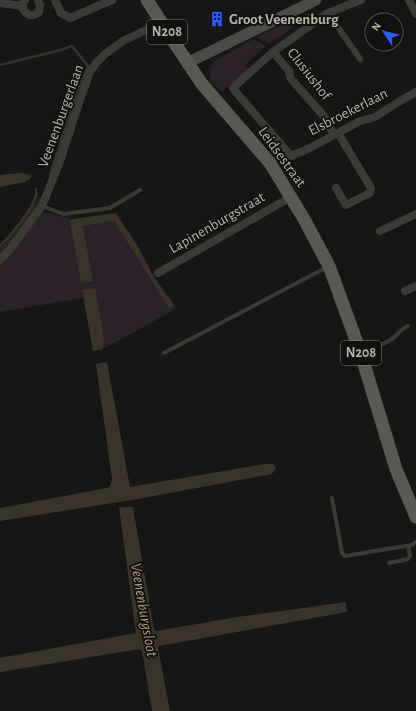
<svg xmlns="http://www.w3.org/2000/svg" width="416" height="711" viewBox="0 0 416 711" font-family="'Alegreya Sans',sans-serif">
  <style>
    .green { fill: #2b2229 }
    .water { fill: #3a332a }
    .lines { fill: none; stroke-linecap: round; stroke-linejoin: round }
    .stream { stroke: #3a332a; stroke-width: 2.5 }
    .service { stroke: #3b3b35; stroke-width: 4 }
    .pedestrian { stroke: #3b3b35; stroke-width: 6 }
    .minor { stroke: #3b3b35; stroke-width: 8 }
    .secondary { stroke: #4b4a43; stroke-width: 11 }
    .primary { stroke: #5a5951; stroke-width: 13 }
    .labels { text-anchor: middle; dominant-baseline: central; stroke-width: 4; stroke-linejoin: round; paint-order: stroke }
    .shield { fill: #11110f; stroke: #858279; stroke-width: 1 }
    .shield-label { font-size: 14px; font-weight: bold; fill: #b7b3a6 }
    .poi-label { font-size: 15px; font-weight: bold; fill: #b7b3a6; stroke: #11110f; text-anchor: start }
    .street-label { font-size: 15px; fill: #b7b3a6; stroke: #11110f }
    .water-label { font-size: 16px; font-style: italic; fill: #b39b7b; stroke: #11110f }
  </style>
  <rect width="100%" height="100%" fill="#161614"/>
  <!-- green -->
  <path class="green" d="M 308,13 L 310,15 L 269,44 L 256,37 Z
    M 253,39 L 266,46 L 245,65 L 248,69 L 223,91 L 218,89 L 211,80 L 210,74 L 211,66 L 216,60 Z
    M 39,197 L 42,199 L 42,200 L 0,256 L 0,248 L 19,226 Z
    M 40,213 L 49,213 L 72,219 L 70,222 L 81,283 L 93,281 L 83,226 L 114,221 L 169,307 L 174,305 L 176,309 L 103,349 L 104,338 L 94,288 L 82,290 L 83,298 L 0,312 L 0,263 Z"/>
  <!-- water -->
  <path class="water" d="M 20,173 L 31,175 L 31,178 L 25,182 L 0,187 L 0,175 Z
    M 116,213 L 137,245 L 154,277 L 174,305 L 169,308 L 114,221 L 83,226 L 93,281 L 81,283 L 70,222 L 72,219 Z
    M 95,288 L 104,338 L 103,349 L 93,351 L 82,290 Z
    M 107,362 L 130,487 L 265,464 L 272,464 L 275,465 C 276,469 274,471 272,474 L 132,500 L 0,521 L 0,508 L 107,488 L 110,486 L 112,479 L 96,364 Z
    M 119,507 L 133,507 L 154,630 L 156,631 L 237,617 L 346,602 L 347,612 L 159,646 L 158,647 L 170,711 L 152,711 L 142,651 L 140,649 L 0,672 L 0,658 L 136,633 Z"/>
  <g class="lines">
    <!-- stream -->
    <path class="stream" d="M 0,65 L 61,50 L 72,46 L 88,66 L 78,89 L 50,175
      M 0,246 C 10,236 40,202 36,189"/>
    <!-- service -->
    <path class="service" d="M 42,206 L 63,214 L 110,208 L 140,190
      M 362,350 C 372,347 386,345 393,338 C 398,334 401,329 408,326
      M 164,353 L 327,267
      M 332,498 L 342,553 L 345,556 L 412,545 L 416,542
      M 389,563 L 408,559 L 410,556 L 408,546"/>
    <!-- pedestrian -->
    <path class="pedestrian" d="M 328,13 L 360,59"/>
    <!-- minor -->
    <path class="minor" d="M 25,0 L 23,3 L 23,9 C 27,16 33,17 39,12 L 40,5 L 38,0
      M 55,0 L 61,13 L 70,18 L 112,0
      M 361,0 L 328,13 L 273,52 L 236,85 L 233,88 L 235,91 L 291,156 L 310,148 L 360,121 L 375,117 L 400,101 L 416,92
      M 409,0 L 416,14
      M 0,3 L 22,6
      M 273,52 L 289,71 L 291,79 L 323,115 L 334,135
      M 336,188 L 346,205 L 370,193 L 371,188 L 338,133
      M 380,231 L 416,214
      M 0,260 L 11,248 L 42,206 L 59,164 L 80,100 L 90,72 L 96,63 L 105,54 L 123,41 L 161,23
      M 158,273 L 291,197
      M 405,291 L 416,286"/>
    <!-- secondary -->
    <path class="secondary" d="M 187,63 L 316,0"/>
    <!-- primary -->
    <path class="primary" d="M 147,0 L 174,42 L 202,84 L 270,163 L 304,219 L 329,266 L 360,351 L 396,469 L 416,517"/>
  </g>
  <!-- icons -->
  <defs>
    <g id="building-bare" transform="scale(1.2)"><path d="M-4-6H4V6H1V3H-1V6H-4ZM-2.5-4.3h1.7v1.8h-1.7ZM.8-4.3h1.7v1.8H.8ZM-2.5-1h1.7V.8h-1.7ZM.8-1h1.7V.8H.8Z" fill="#2b5cf7" stroke="#11110f" stroke-width="2.5" paint-order="stroke"/></g>
  </defs>
  <g fill-rule="evenodd">
    <use href="#building-bare" x="217" y="19"/>
  </g>
  <g class="labels">
    <!-- shield labels -->
    <g class="shield">
      <rect x="147" y="20" width="40" height="24" rx="3"/>
      <rect x="341" y="341" width="40" height="24" rx="3"/>
    </g>
    <g class="shield-label">
      <text x="167" y="32">N208</text>
      <text x="361" y="353">N208</text>
    </g>
    <!-- poi labels -->
    <g class="poi-label">
      <text x="229" y="19">Groot Veenenburg</text>
    </g>
    <!-- street labels -->
    <g class="street-label">
      <text transform="translate(309 74) rotate(52)">Clusiushof</text>
      <text transform="translate(348 112) rotate(-27)">Elsbroekerlaan</text>
      <text transform="translate(61 116) rotate(-70)">Veenenburgerlaan</text>
      <text transform="translate(282 157) rotate(54)">Leidsestraat</text>
      <text transform="translate(217 223) rotate(-30)">Lapinenburgstraat</text>
    </g>
    <!-- water labels -->
    <g class="water-label">
      <text transform="translate(144 610) rotate(80)">Veenenburgsloot</text>
    </g>
  </g>
  <!-- north arrow -->
  <g transform="translate(384 32) rotate(305)"><circle r="19" fill="#11110f" stroke="#53524b"/>
  <path d="M0-3L7 15L0 10L-7 15Z" fill="#2b5cf7"/>
  <text y="-6" font-size="11" font-weight="bold" text-anchor="middle" fill="#b7b3a6">N</text>
  </g>
</svg>
